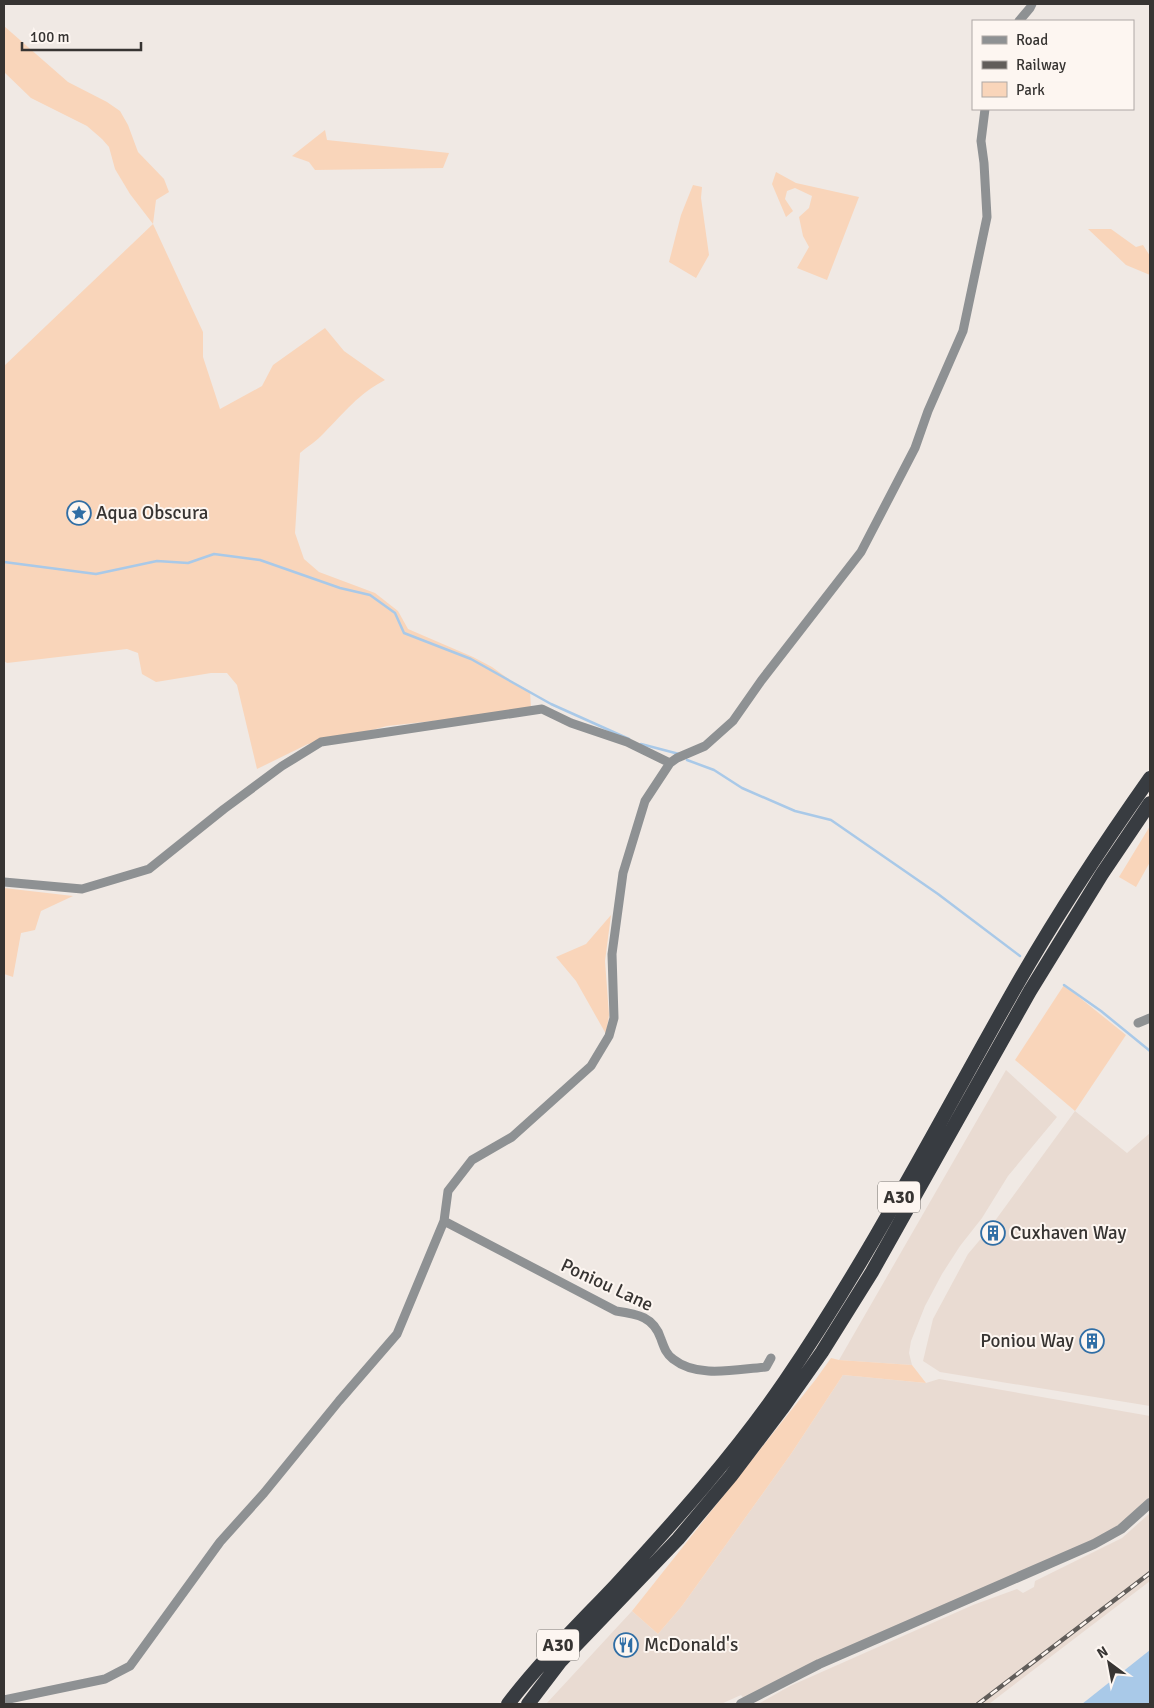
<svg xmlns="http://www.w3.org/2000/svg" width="1154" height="1708" viewBox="0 0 1154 1708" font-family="Signika,sans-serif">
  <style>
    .built { fill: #e9dbd2 }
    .green { fill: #f9d5ba }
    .water { fill: #a9c9e8 }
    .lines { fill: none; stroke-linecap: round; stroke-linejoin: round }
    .stream { stroke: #a9c9e8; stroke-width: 2.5 }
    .minor { stroke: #8e9193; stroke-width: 9 }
    .tertiary { stroke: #8e9193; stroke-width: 10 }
    .trunk { stroke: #383c41; stroke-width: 14 }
    .rail-casing { stroke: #615d5a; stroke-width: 4.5 }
    .rail { stroke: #fdf6f1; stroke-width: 2.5; stroke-dasharray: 8; stroke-linecap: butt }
    .labels { text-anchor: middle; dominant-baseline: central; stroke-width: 4; stroke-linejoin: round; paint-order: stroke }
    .shield { fill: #fdf6f1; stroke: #726e6b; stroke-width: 1 }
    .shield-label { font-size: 18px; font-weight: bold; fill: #373432 }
    .poi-label { font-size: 19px; fill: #373432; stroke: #fdf6f1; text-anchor: start }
    .street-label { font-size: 19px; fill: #373432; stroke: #fdf6f1 }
  </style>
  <rect width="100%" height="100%" fill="#f0e9e4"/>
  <!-- built -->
  <path class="built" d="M 1006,1070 L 1057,1117 L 1008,1176 L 982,1218 L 960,1246 L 942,1274 L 925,1306 L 911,1341 L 909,1353 L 912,1365 L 839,1360 Z
    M 1075,1111 L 1127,1153 L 1150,1133 L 1150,1406 L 940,1372 L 923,1361 L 933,1319 L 968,1254 L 989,1229 Z
    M 843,1375 L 926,1383 L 939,1379 L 1150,1416 L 1150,1503 L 1121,1529 L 746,1701 L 741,1695 L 721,1704 L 546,1704 L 632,1611 L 658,1634 L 682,1606 L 791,1454 Z
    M 1150,1513 L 1150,1581 L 989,1704 L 758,1704 L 790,1686 L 973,1605 L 1017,1589 L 1023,1593 L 1034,1587 L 1035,1581 L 1122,1538 Z"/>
  <!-- green -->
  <path class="green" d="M 4,26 L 68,82 L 107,102 L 120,111 L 128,125 L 138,152 L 164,179 L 169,192 L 156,200 L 153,224 L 203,332 L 203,357 L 220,409 L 262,386 L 273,365 L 325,328 L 344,351 L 385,380 C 358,394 345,412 324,433 C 317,441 308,446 300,453 L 295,533 L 304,559 L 319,572 L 375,593 L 398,611 L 408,629 L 473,657 L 492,667 L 514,683 L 530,691 L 531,707 L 514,712 L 387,726 L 330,741 L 308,744 L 257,769 L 237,685 L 227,673 L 211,673 L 156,682 L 142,674 L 138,653 L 127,649 L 7,663 L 4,661 L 4,366 L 153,224 L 130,194 L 115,169 L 109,147 L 102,139 L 87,126 L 31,98 L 4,72 Z
    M 325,130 L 327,140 L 449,153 L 443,168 L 315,170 L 309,162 L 292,156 Z
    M 776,172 L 796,183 L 859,197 L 827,280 L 797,268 L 809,247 L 803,236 L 799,217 L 809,208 L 812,196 L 795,188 L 787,191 L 785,199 L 793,211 L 786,217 L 772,184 Z
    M 693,185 L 702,187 L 701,198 L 709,255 L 696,278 L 669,262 L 681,215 Z
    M 1088,229 L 1111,229 L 1136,247 L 1143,245 L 1150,256 L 1150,275 L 1126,265 Z
    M 1150,826 L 1150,862 L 1136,887 L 1119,877 Z
    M 4,888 L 73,896 L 41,911 L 35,930 L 21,933 L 13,977 L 4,974 Z
    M 611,915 L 605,961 L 609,1015 L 606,1034 L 576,981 L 556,957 L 586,944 Z
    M 1064,985 L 1126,1035 L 1075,1111 L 1015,1060 Z
    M 831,1358 L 839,1360 L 912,1365 L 926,1383 L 843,1375 L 791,1454 L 682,1606 L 658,1634 L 632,1611 L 816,1379 Z"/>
  <!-- water -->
  <path class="water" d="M 1150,1650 L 1150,1704 L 1082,1704 Z"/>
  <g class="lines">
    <!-- stream -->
    <path class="stream" d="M 4,562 L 96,574 L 157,561 L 188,563 L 214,554 L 260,560 L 340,588 L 370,595 L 395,613 L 404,633 L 471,659 L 551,704 L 629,739
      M 641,744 L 679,754
      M 687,760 L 714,770 L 742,788 L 795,811 L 831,820 L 938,894 L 1020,956
      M 1064,985 L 1101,1011 L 1150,1051"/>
    <!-- minor -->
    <path class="minor" d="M 1019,21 L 1030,8 L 1032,4
      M 4,882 L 82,889 L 149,869 L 224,809 L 282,766 L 321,742 L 542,709 L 571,723 L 627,742 L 670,763
      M 1138,1023 L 1150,1018
      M 444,1221 L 616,1311 C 638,1314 654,1317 661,1339 C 664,1347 666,1354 673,1359 C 698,1379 737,1369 766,1367 L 771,1358
      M 4,1700 L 105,1679 L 130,1666 L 220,1542 L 264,1493 L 339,1401 L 397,1334 L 444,1221 L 448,1191 L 472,1160 L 512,1137 L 591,1066 L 609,1036 L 614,1018 L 612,954 L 623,873 L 645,801 L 670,763 L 677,758 L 705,746 L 733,721 L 761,681 L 861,552 L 915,448 L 928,411 L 963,331 L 987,217 L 984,163 L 981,141 L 985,109"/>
    <!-- tertiary -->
    <path class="tertiary" d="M 741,1704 L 819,1664 L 1094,1544 L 1121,1529 L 1150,1503"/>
    <!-- trunk -->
    <path class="trunk" d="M 508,1704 C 540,1662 578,1625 615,1586 C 675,1521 735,1454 785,1381 C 871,1255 940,1120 1015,988 C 1056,916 1102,846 1150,778
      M 528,1704 L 560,1662 L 678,1539 L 731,1476 L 784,1406 L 822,1352 L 872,1272 L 1030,991 L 1102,874 L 1150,803"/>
    <!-- rail casing -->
    <g class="rail-casing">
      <path id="rail" d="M 978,1704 L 1150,1573"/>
    </g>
    <!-- rail -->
    <use href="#rail" class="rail"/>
  </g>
  <!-- icons -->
  <defs>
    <g id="sight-ring" transform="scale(1.25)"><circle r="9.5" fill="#fdf6f1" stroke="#306ea5" stroke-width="1.5"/><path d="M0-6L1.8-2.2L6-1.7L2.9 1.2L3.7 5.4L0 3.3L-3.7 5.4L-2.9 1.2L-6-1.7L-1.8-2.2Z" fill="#306ea5"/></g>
    <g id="building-ring" transform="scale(1.25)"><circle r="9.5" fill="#fdf6f1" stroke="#306ea5" stroke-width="1.5"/><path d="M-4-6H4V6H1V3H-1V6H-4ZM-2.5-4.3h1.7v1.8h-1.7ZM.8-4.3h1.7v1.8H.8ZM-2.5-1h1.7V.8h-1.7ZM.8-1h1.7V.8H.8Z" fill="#306ea5"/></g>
    <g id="restaurant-ring" transform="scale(1.25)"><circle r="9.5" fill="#fdf6f1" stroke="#306ea5" stroke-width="1.5"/><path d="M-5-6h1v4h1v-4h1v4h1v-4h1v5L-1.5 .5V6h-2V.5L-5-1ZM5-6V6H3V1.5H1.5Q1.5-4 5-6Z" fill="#306ea5"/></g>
  </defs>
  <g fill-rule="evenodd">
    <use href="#sight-ring" x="79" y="513"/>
    <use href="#building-ring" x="993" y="1233"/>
    <use href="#building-ring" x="1092" y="1341"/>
    <use href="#restaurant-ring" x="626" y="1645"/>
  </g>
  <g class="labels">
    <!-- shield labels -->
    <g class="shield">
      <rect x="878" y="1181.5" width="42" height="31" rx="4"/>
      <rect x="537" y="1629.5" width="42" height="31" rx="4"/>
    </g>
    <g class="shield-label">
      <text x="899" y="1197">A30</text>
      <text x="558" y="1645">A30</text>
    </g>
    <!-- poi labels -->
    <g class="poi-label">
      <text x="96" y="513">Aqua Obscura</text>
      <text x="1010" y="1233">Cuxhaven Way</text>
      <text x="1074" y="1341" text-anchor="end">Poniou Way</text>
      <text x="644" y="1645">McDonald's</text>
    </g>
    <!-- street labels -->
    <g class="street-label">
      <text transform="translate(607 1285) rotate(25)">Poniou Lane</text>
    </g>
  </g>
  <!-- border -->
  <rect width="1154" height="1708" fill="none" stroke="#373432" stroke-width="10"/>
  <!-- legend -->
  <rect x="972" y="20" width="162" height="90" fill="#fdf6f1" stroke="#aea8a5"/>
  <rect x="982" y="36" width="25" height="8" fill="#8e9193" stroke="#aea8a5"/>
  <text x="1016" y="45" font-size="15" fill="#373432">Road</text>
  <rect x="982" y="61" width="25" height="8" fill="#615d5a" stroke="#aea8a5"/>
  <text x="1016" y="70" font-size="15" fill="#373432">Railway</text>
  <rect x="982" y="82" width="25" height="15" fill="#f9d5ba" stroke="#aea8a5"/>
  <text x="1016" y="95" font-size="15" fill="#373432">Park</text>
  <!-- north arrow -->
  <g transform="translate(1109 1663) rotate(328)" stroke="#fdf6f1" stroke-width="4" paint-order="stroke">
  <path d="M0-4L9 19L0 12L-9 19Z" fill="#373432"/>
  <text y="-8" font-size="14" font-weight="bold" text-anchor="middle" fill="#373432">N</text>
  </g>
  <!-- scale -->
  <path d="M22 42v8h119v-8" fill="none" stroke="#373432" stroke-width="2.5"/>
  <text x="30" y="42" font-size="15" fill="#373432" stroke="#fdf6f1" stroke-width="4" paint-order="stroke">100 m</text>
</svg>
